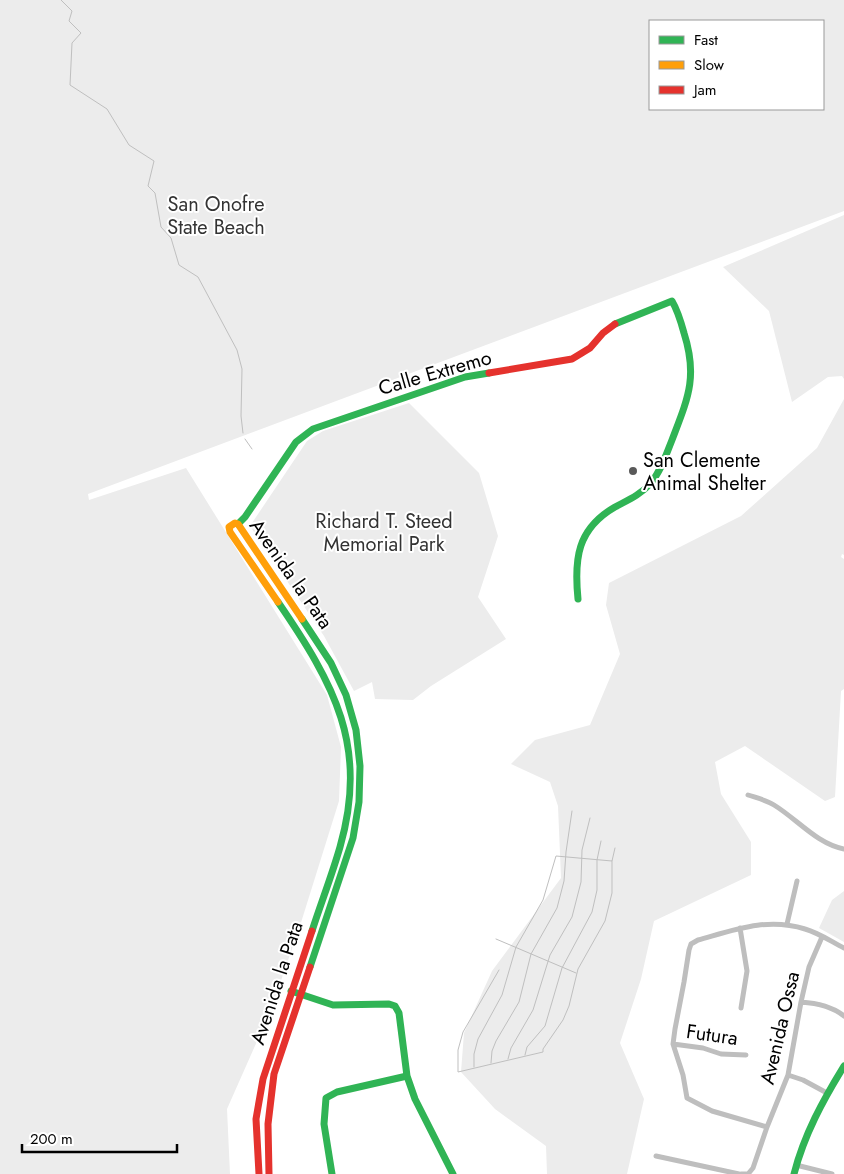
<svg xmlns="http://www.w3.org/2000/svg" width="844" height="1174" viewBox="0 0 844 1174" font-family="Jost,sans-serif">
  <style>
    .green { fill: #ececec; fill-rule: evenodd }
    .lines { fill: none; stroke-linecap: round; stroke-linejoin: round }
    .stream { stroke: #bfbfbf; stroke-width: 1 }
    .street { stroke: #bebebe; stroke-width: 5 }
    .fast { stroke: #30b455; stroke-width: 7 }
    .slow { stroke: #ff9f0a; stroke-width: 7 }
    .jam { stroke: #e5322d; stroke-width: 7 }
    .poi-dot { fill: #595959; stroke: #fff; stroke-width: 2 }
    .labels { text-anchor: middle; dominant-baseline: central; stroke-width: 4; stroke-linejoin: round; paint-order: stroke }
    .park-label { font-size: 20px; fill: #333; stroke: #fff }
    .street-label { font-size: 20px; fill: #000; stroke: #fff }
    .poi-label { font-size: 20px; fill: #000; stroke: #fff; text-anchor: start }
  </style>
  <rect width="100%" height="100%" fill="#fff"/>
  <!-- green -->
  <path class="green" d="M 0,0 L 844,0 L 844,211 L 88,494 L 89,500 L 186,468 L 327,695 L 341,747 L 339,801 L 299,929 L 270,1012 L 227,1109 L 230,1174 L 0,1174 ZM 650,21 L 823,21 L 823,109 L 650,109 Z
    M 844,215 L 844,379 L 842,376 L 828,377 L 792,402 L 769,311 L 723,267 Z
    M 844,399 L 844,555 L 842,554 L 841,557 L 844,559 L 844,689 L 841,691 L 835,797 L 825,801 L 745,746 L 715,762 L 721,794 L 751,842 L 751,875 L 654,921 L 641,979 L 620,1043 L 644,1099 L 627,1174 L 547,1174 L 546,1146 L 495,1109 L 461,1072 L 464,1033 L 492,971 L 561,878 L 558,806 L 550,782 L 511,764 L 535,740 L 590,725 L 620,654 L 606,605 L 609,583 L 741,516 L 817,448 Z
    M 409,403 L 479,473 L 498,536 L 478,597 L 506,639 L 431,686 L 413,700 L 375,699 L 372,682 L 354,691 L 324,636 L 250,526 L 307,441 L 323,431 Z
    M 844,891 L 844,942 L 819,928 L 832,900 Z"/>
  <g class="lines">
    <!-- stream -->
    <path class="stream" d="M 61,0 L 72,11 L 69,21 L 81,33 L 72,43 L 70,85 L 107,109 L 129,145 L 154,161 L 148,186 L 155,193 L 161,227 L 171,238 L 179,265 L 198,277 L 237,350 L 242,369 L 241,416 L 243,433
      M 245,439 L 252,449
      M 496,939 L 576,973
      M 499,970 L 463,1032 L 458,1050 L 458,1072 L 543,1052 L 543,1049 L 563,1020 L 569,1006 L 578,969 L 605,921 L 612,893 L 612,861
      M 525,1055 L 527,1047 L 545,1026 L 562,968 L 592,912 L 597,890 L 597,860 L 601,841
      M 508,1059 L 511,1048 L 533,1010 L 550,955 L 572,917 L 581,882 L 582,850 L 590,818
      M 491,1063 L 492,1051 L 496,1041 L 519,1002 L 531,954 L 557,908 L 564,881 L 566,852 L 572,811
      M 474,1067 L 474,1054 L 478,1039 L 502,995 L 516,947 L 543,900 L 556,856 L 612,861 L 615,848"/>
    <!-- street -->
    <path class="street" d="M 748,795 C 757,798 766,800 774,805 C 797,819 817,844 844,849
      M 787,924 L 797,881
      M 740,928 L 747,971 L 741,1008
      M 801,1002 C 815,1003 833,1007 844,1016
      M 673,1044 L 703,1048 L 721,1054 L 746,1055
      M 788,1075 L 803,1080 L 827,1093
      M 767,1127 L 712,1111 L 687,1098 L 683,1075 L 673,1044 L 675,1029 L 684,982 L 689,950 L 691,944 L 698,940 C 734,930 767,917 805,929 C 819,933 832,942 844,948
      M 656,1156 L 739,1174
      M 796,1165 L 832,1174
      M 741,1174 L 748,1174 L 753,1168 L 767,1127 L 788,1075 L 801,1002 L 809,967 L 822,937"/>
    <!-- fast -->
    <path class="fast" d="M 238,524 L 245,517 L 296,442 L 313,429 L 465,377 L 489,373
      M 578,599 C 574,559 577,529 615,507 C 628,500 640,495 650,484 C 661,471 666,455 672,440 C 688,398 698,377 684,333 C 681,322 678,311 672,301 L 615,324
      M 278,602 C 334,684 369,746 340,847 C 332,875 321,903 312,931
      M 302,619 L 331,663 L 346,695 L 356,730 L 360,766 L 359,802 L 353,838 L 310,967
      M 291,991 L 333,1005 L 389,1004 L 395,1006 L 399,1013 L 407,1076 L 415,1099 L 453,1174
      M 332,1174 L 324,1124 L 326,1098 L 337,1092 L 407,1076
      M 794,1174 C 804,1135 823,1100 844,1066"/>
    <!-- slow -->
    <path class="slow" d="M 278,602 L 230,532 L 229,527 L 235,523 L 238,524 L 302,619"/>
    <!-- jam -->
    <path class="jam" d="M 489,373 L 572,359 L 590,348 L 603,333 L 615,324
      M 259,1174 L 256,1119 L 263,1079 L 312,931
      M 269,1174 L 268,1124 L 274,1074 L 310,967"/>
  </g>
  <!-- markers -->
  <circle class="poi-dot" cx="633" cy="471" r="5"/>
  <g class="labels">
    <!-- park labels -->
    <g class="park-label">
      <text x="216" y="204">San Onofre<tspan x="216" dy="23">State Beach</tspan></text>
      <text x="384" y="521">Richard T. Steed<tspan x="384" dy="23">Memorial Park</tspan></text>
    </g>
    <!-- street labels -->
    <g class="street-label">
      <text transform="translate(435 373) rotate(-16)">Calle Extremo</text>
      <text transform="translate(291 574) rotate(55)">Avenida la Pata</text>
      <text transform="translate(277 983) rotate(-72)">Avenida la Pata</text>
      <text transform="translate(780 1028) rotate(-77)">Avenida Ossa</text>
      <text transform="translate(712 1035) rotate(8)">Futura</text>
    </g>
    <!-- poi labels -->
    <g class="poi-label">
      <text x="643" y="460">San Clemente<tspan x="643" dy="23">Animal Shelter</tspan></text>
    </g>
  </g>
  <!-- legend -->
  <rect x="649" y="20" width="175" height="90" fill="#ffffff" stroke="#999999"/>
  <rect x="659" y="36" width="25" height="8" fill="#30b455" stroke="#999999"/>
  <text x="694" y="45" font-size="15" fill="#000000">Fast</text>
  <rect x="659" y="61" width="25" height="8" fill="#ff9f0a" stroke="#999999"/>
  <text x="694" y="70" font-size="15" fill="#000000">Slow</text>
  <rect x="659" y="86" width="25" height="8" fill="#e5322d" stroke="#999999"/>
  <text x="694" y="95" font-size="15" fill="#000000">Jam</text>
  <!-- scale -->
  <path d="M22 1144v8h155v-8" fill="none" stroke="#000000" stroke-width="2.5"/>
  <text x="30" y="1144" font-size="15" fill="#000000" stroke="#ffffff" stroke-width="4" paint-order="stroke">200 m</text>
</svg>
